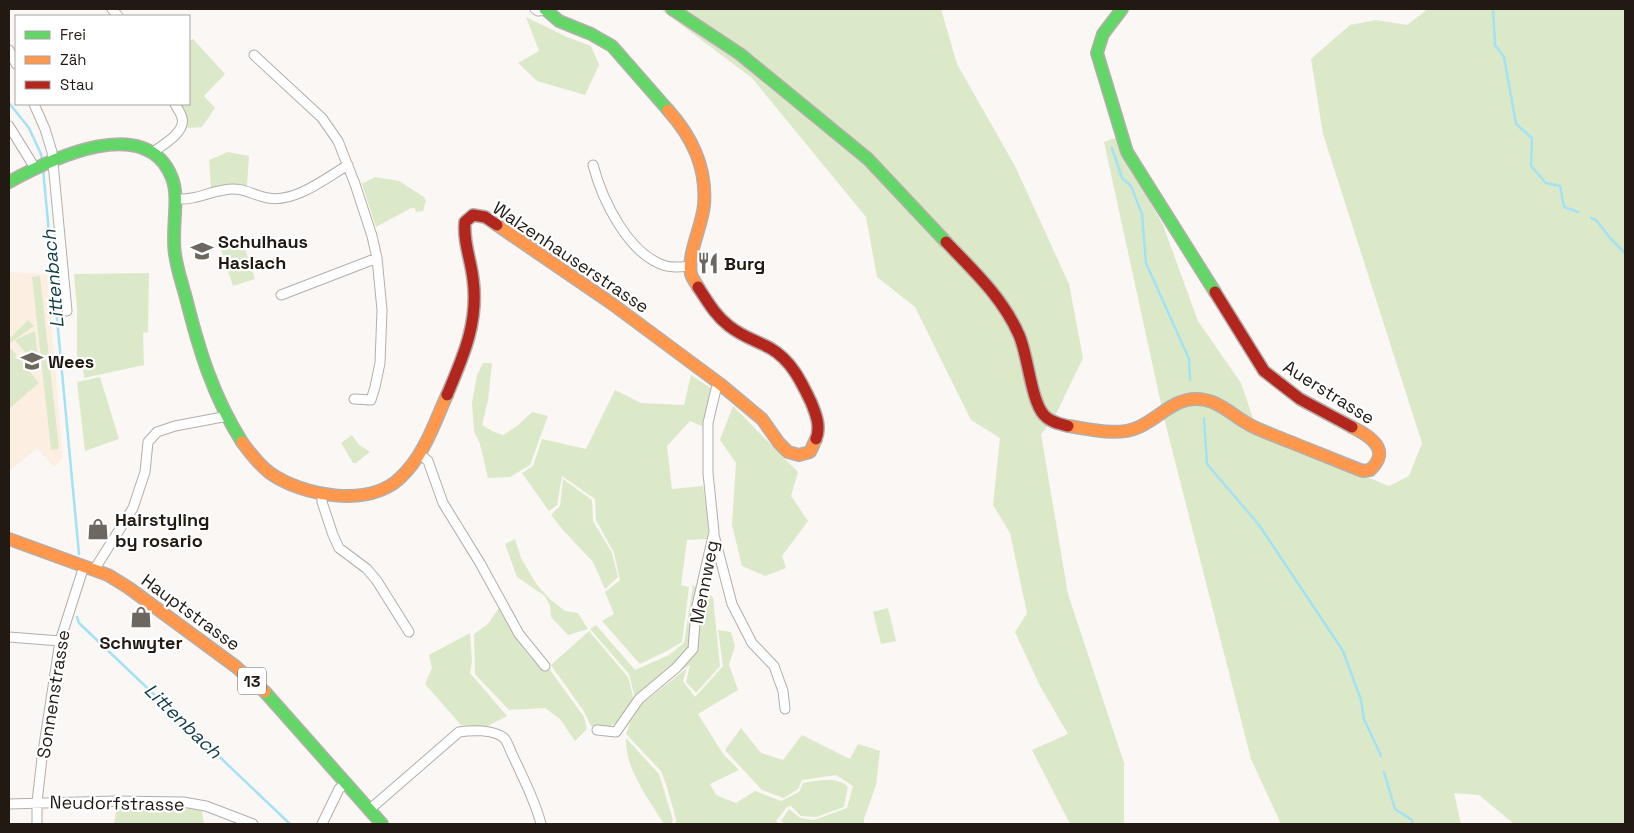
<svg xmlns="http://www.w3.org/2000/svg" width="1634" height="833" viewBox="0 0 1634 833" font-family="'Space Grotesk',sans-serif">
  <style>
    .built { fill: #fcefe2 }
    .green { fill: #dbe9c9 }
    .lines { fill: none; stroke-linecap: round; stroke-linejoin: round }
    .stream { stroke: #a2e2f4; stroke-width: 2.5 }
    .street-casing { stroke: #b3aeaa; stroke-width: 11 }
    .fast-casing { stroke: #b3aeaa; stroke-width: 14 }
    .slow-casing { stroke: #b3aeaa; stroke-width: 14 }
    .jam-casing { stroke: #b3aeaa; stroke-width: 14 }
    .street { stroke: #fefefe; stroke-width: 9 }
    .fast { stroke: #63d668; stroke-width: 11 }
    .slow { stroke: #ff974d; stroke-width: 11 }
    .jam { stroke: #b3261e; stroke-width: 11 }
    .labels { text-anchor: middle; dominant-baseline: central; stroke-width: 4.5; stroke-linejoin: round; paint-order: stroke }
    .shield { fill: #fff; stroke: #645e59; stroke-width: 1 }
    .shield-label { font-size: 16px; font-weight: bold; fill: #211912 }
    .poi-label { font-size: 18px; font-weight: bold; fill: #211912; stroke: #fff; text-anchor: start }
    .street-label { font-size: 18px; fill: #211912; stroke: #fff }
    .water-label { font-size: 19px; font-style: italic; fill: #103c47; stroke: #fff }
  </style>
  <rect width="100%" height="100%" fill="#faf7f5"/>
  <!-- built -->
  <path class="built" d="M 9,272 L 47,274 L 63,458 L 54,467 L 37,448 L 9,471 Z"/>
  <!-- green -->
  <path class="green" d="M 660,9 L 941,9 L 957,64 L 1015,166 L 1069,284 L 1083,358 L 1054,418 L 1041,434 L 1068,594 L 1124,763 L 1124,824 L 1070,824 L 1032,750 L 1068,734 L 1040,686 L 1015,632 L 1027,613 L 1010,533 L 993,505 L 1000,438 L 971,420 L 915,307 L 877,277 L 866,217 L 752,78 Z
    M 1428,9 L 1625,9 L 1625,824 L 1514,824 L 1479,795 L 1454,793 L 1461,824 L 1281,824 L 1251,759 L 1165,422 L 1104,142 L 1115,138 L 1163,225 L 1198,321 L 1241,383 L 1258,433 L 1389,486 L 1409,476 L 1422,443 L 1323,134 L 1311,59 L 1350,25 L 1376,20 L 1407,25 Z
    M 526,17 L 567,37 L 591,46 L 599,65 L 585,95 L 537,81 L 518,63 L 539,51 Z
    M 193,39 L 225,74 L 204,96 L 215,108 L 202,127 L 188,128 L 186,119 L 180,104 L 189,104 L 189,41 Z
    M 228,152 L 249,156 L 247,186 L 230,185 L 211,189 L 209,160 Z
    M 375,177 L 399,181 L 424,197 L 426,201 L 423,211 L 416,212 L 415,208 L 411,208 L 376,227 L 362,184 Z
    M 243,243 L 255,279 L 233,286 L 221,250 Z
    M 149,273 L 148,332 L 143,333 L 144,365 L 84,378 L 82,358 L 77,358 L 77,308 L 74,274 Z
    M 40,276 L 59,449 L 51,450 L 32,277 Z
    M 28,320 L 34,326 L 9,344 L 9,339 Z
    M 35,331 L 38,358 L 32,360 L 15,340 Z
    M 9,346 L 39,383 L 10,408 L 9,407 Z
    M 483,363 L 492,363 L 488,400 L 482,425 L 494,432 L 503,435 L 517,426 L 532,412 L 548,416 L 530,465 L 510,477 L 488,478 L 480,444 L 474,431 L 472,403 L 477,375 Z
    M 691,375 L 712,389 L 704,427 L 690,421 L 667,446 L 672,489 L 703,486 L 709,528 L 707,539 L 687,540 L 681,585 L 689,587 L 682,642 L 667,651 L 640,664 L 602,621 L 614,614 L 605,592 L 620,580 L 614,553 L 596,520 L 595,499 L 562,476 L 557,505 L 549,511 L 522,473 L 533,466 L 542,439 L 586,449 L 615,390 L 641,403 L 684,405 Z
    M 100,377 L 119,439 L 85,451 L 77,382 Z
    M 733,406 L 798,472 L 791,496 L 808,521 L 782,556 L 786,568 L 765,576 L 742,566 L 732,525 L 736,463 L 720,440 Z
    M 352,435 L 359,445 L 370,452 L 356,463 L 353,463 L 341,443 Z
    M 563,479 L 592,500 L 593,521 L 612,553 L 618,577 L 605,589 L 593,562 L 563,530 L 551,515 L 560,506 Z
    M 515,539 L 521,558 L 537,585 L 550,599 L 565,611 L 578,613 L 588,629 L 568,635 L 551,617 L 550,606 L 545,596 L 517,577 L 505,544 Z
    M 693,585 L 713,597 L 720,666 L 696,693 L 686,682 L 690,665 L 635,698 L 629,674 L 590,629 L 596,625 L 635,670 L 669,655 L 684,643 Z
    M 499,608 C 509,625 529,667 550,670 L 584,717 L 587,729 L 575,741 L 560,719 L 545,708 L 509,710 L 475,674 L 474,634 L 488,624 Z
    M 888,608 L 896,641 L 881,644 L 873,612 Z
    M 718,630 L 731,632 L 735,646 L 729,665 L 738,690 L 698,714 L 723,754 L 739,770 L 710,784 L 716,795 L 736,803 L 755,791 L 781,801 L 799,792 L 803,783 C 817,781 837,776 848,787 L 844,807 L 816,817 L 801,816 L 791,806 L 787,807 L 776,821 L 779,824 L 676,824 L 676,819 L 667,787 L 661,771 L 626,734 L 631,720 L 643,703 L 687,668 L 683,681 L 695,697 L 723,666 Z
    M 589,631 L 628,677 L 634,700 C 618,718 618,732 591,726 L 583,710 L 551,665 Z
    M 470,633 L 472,662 L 470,673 L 507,716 L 486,727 L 461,725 L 425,684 L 432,668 L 429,655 Z
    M 741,728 L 761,753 L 783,760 L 802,735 L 850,759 L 858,744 L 880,751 L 876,785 L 864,819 L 864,824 L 785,824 L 781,821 L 789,809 L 800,818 L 814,820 L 847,808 L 853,786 L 836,775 L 802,780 L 798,789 L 784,798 L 762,790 L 725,750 Z
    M 626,738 L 659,774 L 673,820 L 671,824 L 664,824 C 648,798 625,769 626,738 Z
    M 184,806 L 202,811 L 204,824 L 114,824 L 116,812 L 120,807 Z"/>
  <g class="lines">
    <!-- stream -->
    <path class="stream" d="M 1493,9 L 1495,45 L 1504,57 L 1516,124 L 1532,138 L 1531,166 L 1546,183 L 1560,186 L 1564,207 L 1578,212
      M 9,103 L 29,128 L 41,154 L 42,159
      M 1112,148 L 1122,178 L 1131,186 L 1142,214 L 1146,263 L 1189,359 L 1190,380
      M 43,169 L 79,554
      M 1591,218 L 1596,220 L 1611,239 L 1625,253
      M 1204,419 L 1207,464 L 1259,525 L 1343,651 L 1361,700 L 1364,719 L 1381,756
      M 77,617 L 79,623 L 290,824
      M 1384,772 L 1395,809 L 1412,820 L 1413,824"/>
    <!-- street casing -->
    <g class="street-casing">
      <path id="street" d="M 112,9 L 118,16
        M 535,9 L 538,11 L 547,10
        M 9,50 L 16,64
        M 254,55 L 322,118 L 338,141 L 355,184 L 372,236 L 377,258 L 382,310 L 380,363 L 375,387 L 371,400 L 354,399
        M 34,104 L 45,129 L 52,152 L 67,311
        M 9,126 L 35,168
        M 153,152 C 163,145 186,132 182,118 C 181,113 177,108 175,104
        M 593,165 C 602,199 628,255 666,266 C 674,268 681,267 689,266
        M 175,199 C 197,200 205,193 224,190 C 243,186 251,195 268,198 C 295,203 326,178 348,165
        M 281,295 L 377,258
        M 421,455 L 428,461 L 443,503 L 480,563 L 519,634 L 545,666
        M 322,493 L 322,502 L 333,535 L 339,548 L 367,569 L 377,581 L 409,632
        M 714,535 L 732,604 L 752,643 L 774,666 L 783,691 L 785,709
        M 94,570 L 133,508 L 145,472 L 148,442 L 157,432 L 175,426 L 228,416
        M 9,637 L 60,641
        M 597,730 L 616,732 L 639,699 L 676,668 L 693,649 L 696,610 L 714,532 L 708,473 L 708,423 L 716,389 L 720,384
        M 9,804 L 115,801 L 183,802 L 206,806 L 253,824
        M 369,810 L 459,732 C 471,730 493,729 504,738 C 508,742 510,751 513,756 C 523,778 535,800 541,824
        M 37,824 L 37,802 L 42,758 L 60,641 L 84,566
        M 322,824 L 339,789 L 345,784"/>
    </g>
    <!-- fast casing -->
    <g class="fast-casing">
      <path id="fast" d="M 545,9 L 559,21 L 591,34 L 612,46 L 668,110
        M 672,9 L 740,54 L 868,159 L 946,242
        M 1122,9 L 1103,34 L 1097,53 L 1127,152 L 1215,292
        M 9,182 C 51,159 147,112 172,178 C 180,198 171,230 175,254 C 177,269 182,283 186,298 C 199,350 213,396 242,442
        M 265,692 L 382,824"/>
    </g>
    <!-- slow casing -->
    <g class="slow-casing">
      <path id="slow" d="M 668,110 C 693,138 707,168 704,205 C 702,227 687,254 691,274 C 692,278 696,283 698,287
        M 497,225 L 611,303 L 720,384 L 762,419 L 779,443 L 788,452 L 799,455 L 810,452 L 816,439
        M 1068,426 C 1090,429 1118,437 1139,427 C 1159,418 1173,399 1196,399 C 1219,399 1232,416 1250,425 C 1261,431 1274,435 1285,440 C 1311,450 1337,461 1363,471 L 1370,470 C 1392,450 1370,436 1352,427
        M 242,442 C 250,453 259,465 270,473 C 302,496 369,508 400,478 C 424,456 434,424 447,395
        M 9,539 L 108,575 L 129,588 L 235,666 L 265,692"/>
    </g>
    <!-- jam casing -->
    <g class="jam-casing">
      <path id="jam" d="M 946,242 C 973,270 1003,298 1019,335 C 1028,355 1031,401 1044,415 C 1050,422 1060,424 1068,426
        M 698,287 C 708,302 715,315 729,326 C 743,337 755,340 770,348 C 791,360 801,381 811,402 C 816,414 821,427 816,439
        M 1215,292 L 1264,371 L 1300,399 L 1352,427
        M 447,395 C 463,357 479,322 473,279 C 471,260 463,242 465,222 L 473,215 L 485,217 L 497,225"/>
    </g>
    <!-- street -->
    <use href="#street" class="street"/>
    <!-- fast -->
    <use href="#fast" class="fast"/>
    <!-- slow -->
    <use href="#slow" class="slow"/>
    <!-- jam -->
    <use href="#jam" class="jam"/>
  </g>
  <!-- icons -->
  <defs>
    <g id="school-bare" transform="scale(1.725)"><path d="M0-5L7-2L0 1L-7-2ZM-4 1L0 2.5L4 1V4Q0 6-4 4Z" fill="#6d6761" stroke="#fff" stroke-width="2.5" paint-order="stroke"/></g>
    <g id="restaurant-bare" transform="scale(1.725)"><path d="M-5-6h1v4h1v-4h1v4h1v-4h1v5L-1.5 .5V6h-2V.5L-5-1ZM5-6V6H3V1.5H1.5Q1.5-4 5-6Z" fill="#6d6761" stroke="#fff" stroke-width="2.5" paint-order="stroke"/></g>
    <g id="shop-bare" transform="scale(1.725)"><path d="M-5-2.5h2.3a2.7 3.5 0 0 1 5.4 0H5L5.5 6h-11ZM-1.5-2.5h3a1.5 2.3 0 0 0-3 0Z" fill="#6d6761" stroke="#fff" stroke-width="2.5" paint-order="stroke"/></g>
  </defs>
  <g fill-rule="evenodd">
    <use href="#school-bare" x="202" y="251"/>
    <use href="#restaurant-bare" x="708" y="263"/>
    <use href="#school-bare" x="32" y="361"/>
    <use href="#shop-bare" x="98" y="529"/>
    <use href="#shop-bare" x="141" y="617"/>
  </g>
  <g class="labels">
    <!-- shield labels -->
    <rect class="shield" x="238" y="667.5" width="28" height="27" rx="4"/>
    <g class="shield-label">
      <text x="252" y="681">13</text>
    </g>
    <!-- poi labels -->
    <g class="poi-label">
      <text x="218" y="241">Schulhaus<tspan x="218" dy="21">Haslach</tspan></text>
      <text x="724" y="263">Burg</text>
      <text x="48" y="361">Wees</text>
      <text x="115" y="519">Hairstyling<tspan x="115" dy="21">by rosario</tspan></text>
      <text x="141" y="642" text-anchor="middle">Schwyter</text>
    </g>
    <!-- street labels -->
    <g class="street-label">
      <text transform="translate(571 257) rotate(34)">Walzenhauserstrasse</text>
      <text transform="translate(1329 392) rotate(32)">Auerstrasse</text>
      <text transform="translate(704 582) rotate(-79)">Mennweg</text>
      <text transform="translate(191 612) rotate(36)">Hauptstrasse</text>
      <text transform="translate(53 694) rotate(-81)">Sonnenstrasse</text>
      <text transform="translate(117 803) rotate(1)">Neudorfstrasse</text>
    </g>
    <!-- water labels -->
    <g class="water-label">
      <text transform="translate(53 279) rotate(-95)">Littenbach</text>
      <text transform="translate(183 721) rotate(44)">Littenbach</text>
    </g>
  </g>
  <!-- border -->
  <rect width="1634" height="833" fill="none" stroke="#211912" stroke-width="20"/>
  <!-- legend -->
  <rect x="15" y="15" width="175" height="90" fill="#ffffff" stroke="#a6a3a0"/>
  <rect x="25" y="31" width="25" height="8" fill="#63d668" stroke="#a6a3a0"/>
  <text x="60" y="40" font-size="15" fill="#211912">Frei</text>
  <rect x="25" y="56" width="25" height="8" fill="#ff974d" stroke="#a6a3a0"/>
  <text x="60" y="65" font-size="15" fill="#211912">Zäh</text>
  <rect x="25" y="81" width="25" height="8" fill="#b3261e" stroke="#a6a3a0"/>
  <text x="60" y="90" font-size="15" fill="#211912">Stau</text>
</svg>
